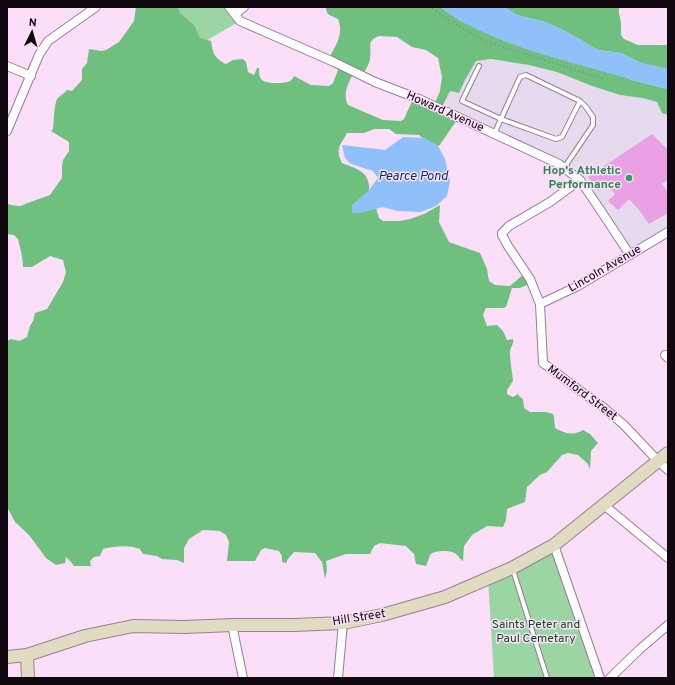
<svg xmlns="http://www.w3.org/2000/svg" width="675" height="685" viewBox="0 0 675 685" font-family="Overpass,sans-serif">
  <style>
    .industrial { fill: #e6daee }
    .green { fill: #9bd5a4 }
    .forest { fill: #6fc07f; fill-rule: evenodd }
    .water { fill: #8fc0fa }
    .building { fill: #e9a0e4 }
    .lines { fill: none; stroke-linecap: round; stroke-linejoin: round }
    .lane-casing { stroke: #977e95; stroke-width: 6 }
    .street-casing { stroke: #977e95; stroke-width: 10 }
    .secondary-casing { stroke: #977e95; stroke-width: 14 }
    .path { stroke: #917d8f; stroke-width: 1.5; stroke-dasharray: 1 3; stroke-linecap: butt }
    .lane { stroke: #fff; stroke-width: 4 }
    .street { stroke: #fff; stroke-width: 8 }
    .secondary { stroke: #dfdcc2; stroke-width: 12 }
    .leisure-dot { fill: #2e9e5b; stroke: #fbdff8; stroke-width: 1.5 }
    .labels { text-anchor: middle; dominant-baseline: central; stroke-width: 3; stroke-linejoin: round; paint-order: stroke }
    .street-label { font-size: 12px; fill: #110810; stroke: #fbdff8 }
    .leisure-label { font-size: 12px; font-weight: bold; fill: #27864d; stroke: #fbdff8; text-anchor: end }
    .park-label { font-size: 12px; fill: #0f4a21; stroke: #fbdff8 }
    .water-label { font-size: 13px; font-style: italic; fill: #022e5b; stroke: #fbdff8 }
  </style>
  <rect width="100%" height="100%" fill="#fbdff8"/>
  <!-- industrial -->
  <path class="industrial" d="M 491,59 L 529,65 L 557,72 L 592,86 L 620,95 L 642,98 L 657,102 L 662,113 L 668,115 L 668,231 L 632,253 L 579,178 L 442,107 L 450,91 L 459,93 L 465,80 L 476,61 Z"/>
  <!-- green -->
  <path class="green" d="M 171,7 L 229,7 L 240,21 L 197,46 Z
    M 554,545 L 600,678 L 494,678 L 488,578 Z"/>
  <!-- forest -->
  <path class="forest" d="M 136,7 L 178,7 L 180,13 L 194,25 L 200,38 L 211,41 C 213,53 214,58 226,64 L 233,60 L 243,59 L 246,62 L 248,72 L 254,75 L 257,68 L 259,68 C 259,72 259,77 262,80 C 267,84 285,84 290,81 C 292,80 293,78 294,76 L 311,85 L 329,86 L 333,83 L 340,65 L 329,58 C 336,45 344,34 338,19 C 331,15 326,16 326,7 L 440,7 L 461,21 L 497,38 L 533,51 L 620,76 L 625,77 L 632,80 L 668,89 L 668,115 L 662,113 L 657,102 L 642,98 L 620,95 L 592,86 L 557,72 L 529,65 L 491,59 L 476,61 L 465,80 L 459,93 L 450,91 L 442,107 L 459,117 L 439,146 L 426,141 L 419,135 L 396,134 L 389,129 L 374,129 L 364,133 L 347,133 C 340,146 335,149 342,163 C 354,168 367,170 369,185 C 370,189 367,196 366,201 L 376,208 L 379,218 L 383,221 L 400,221 L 410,219 L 424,214 L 440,205 L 439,222 L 449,242 L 480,253 L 487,269 L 489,281 L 495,285 L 510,286 L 525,273 L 532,283 L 520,288 L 512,288 L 506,307 L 503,308 L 486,308 L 483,315 L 487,326 L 497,325 L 503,331 L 507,340 L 513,339 C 514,344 511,346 510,351 C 510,361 512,371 513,381 L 507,390 L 507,394 L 513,397 L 518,394 L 519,396 L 523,399 L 524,408 L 530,412 L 546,412 L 553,414 L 554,417 L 555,428 C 566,434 572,436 583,430 L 590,434 L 598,443 L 591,451 L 590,470 L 588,464 L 578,455 L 568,453 L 562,455 L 547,472 L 540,475 L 527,487 L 525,502 L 507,509 L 506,520 L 503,527 L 487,526 L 472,535 L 464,546 L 463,561 C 459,559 459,556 456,554 C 452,550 435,550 431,554 C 429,556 428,562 426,566 L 416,564 L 414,554 L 406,546 L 380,543 L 374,546 L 370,554 L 346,554 L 326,561 L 327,570 L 325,579 L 322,562 L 315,553 L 294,552 L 288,559 L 286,563 L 282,562 L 282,556 L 279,551 L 265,548 L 261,550 L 255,561 L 227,561 L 229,542 L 226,535 L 220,531 L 203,530 L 189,539 L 184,548 L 184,563 L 177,560 L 162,559 L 157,556 L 143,554 L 140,549 C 128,545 116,546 103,549 L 100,556 L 94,557 L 90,561 L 91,566 L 74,566 L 71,562 L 66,557 L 65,563 L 56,565 L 46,558 L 29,535 L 15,522 L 7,507 L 7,341 L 11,339 L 20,341 L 27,337 L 30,326 L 33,321 L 35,313 L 47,309 L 63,282 L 66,272 L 63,260 L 50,256 L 32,267 L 23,267 C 23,257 20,248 18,239 L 14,235 L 7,234 L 7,204 C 13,205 20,208 25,204 L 50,195 L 62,178 L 62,167 L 63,160 L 69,151 L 69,142 L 51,131 L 53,129 C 54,121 54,106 57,99 C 60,95 64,94 67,90 L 72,91 L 82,80 L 82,69 L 87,63 L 89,49 L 102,51 L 106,50 L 119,42 L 134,21 ZM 379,36 L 397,37 L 412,47 L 426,50 L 438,58 L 442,77 L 440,91 L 434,105 L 414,97 L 404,119 L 401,121 L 383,120 L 348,105 C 342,94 349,82 354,72 L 363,74 C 366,69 370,63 370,58 C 372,47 366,41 379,36 Z
    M 504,7 L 619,7 L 619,13 L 621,23 L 621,35 L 624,39 L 638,45 L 666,45 L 668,46 L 668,69 L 641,63 L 621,53 L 598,50 L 567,32 L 545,22 L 517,15 Z"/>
  <!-- water -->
  <path class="water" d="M 440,7 L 504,7 L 517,15 L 545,22 L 567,32 L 598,50 L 621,53 L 642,63 L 668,69 L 668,89 L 632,80 L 625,77 L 620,76 C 567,61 509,48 461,21 C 454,17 447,12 440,7 Z
    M 403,137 L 425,138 L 438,146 L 445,159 L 450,181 L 447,196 L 436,206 L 421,212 L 397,211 L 383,207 L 360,213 L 352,213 L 352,205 L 369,190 L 378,178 L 373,171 L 351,164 L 345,158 L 342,145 L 385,150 Z"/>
  <!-- building -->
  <path class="building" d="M 652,134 L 668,150 L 668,180 L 662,184 L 668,192 L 668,213 L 649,224 L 639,210 L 629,199 L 618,210 L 608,201 L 615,194 L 608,186 L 598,191 L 588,177 Z"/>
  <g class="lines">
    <!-- lane casing -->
    <g class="lane-casing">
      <path id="lane" d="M 479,66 L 462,101 L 501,119 L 520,77 L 526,75 L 580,101 L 586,107 L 593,117 L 593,125 L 564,168
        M 494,134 L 501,119 L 556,139 L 562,137 L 580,101
        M 513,570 L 547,678"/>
    </g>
    <!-- street casing -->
    <g class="street-casing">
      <path id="street" d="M 229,7 L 240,21 L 334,62 L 375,82 L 419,99 L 559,164 L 580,180 L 601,211 L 630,255
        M 235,14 L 244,7
        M 7,66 L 31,76
        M 7,131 L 39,55 L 48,41 L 96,7
        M 580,180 L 550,202 L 509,226 L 502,233 L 502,235 L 508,246 L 530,279 L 540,304 L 543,363 L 579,390 L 603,407 L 624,425 L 658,461 L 668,470
        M 540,304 L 578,286 L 668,232
        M 665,355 L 668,358
        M 604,505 L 668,558
        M 554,545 L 600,678
        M 232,625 L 243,678
        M 338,678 L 343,623
        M 610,678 L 640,649 L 668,625"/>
    </g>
    <!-- secondary casing -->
    <g class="secondary-casing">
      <path id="secondary" d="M 27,655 L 28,678
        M 7,657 L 27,655 L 85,636 L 133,626 L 185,627 L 232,625 L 294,625 L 343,623 L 382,615 L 445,597 L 512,568 L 554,545 L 668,453"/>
    </g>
    <!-- path -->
    <path class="path" d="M 429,7 L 484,41 L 604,79"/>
    <!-- lane -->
    <use href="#lane" class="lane"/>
    <!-- street -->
    <use href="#street" class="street"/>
    <!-- secondary -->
    <use href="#secondary" class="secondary"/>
  </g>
  <!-- markers -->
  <circle class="leisure-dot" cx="629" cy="178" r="4"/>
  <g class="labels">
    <!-- street labels -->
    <g class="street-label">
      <text transform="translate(445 112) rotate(24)">Howard Avenue</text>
      <text transform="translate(605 269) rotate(-30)">Lincoln Avenue</text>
      <text transform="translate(582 393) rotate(37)">Mumford Street</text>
      <text transform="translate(359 618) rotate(-9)">Hill Street</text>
    </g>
    <!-- leisure labels -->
    <g class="leisure-label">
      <text x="621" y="171">Hop's Athletic<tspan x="621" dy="14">Performance</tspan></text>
    </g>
    <!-- park labels -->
    <g class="park-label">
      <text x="536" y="625">Saints Peter and<tspan x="536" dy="14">Paul Cemetary</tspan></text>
    </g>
    <!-- water labels -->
    <g class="water-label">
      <text x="413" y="177">Pearce Pond</text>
    </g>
  </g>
  <!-- border -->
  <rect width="675" height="685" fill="none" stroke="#110810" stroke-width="16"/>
  <!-- north arrow -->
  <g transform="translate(32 32) rotate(5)" stroke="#fbdff8" stroke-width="3" paint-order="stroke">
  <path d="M0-3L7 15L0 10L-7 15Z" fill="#110810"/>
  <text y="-6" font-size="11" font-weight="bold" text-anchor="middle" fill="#110810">N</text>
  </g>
</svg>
